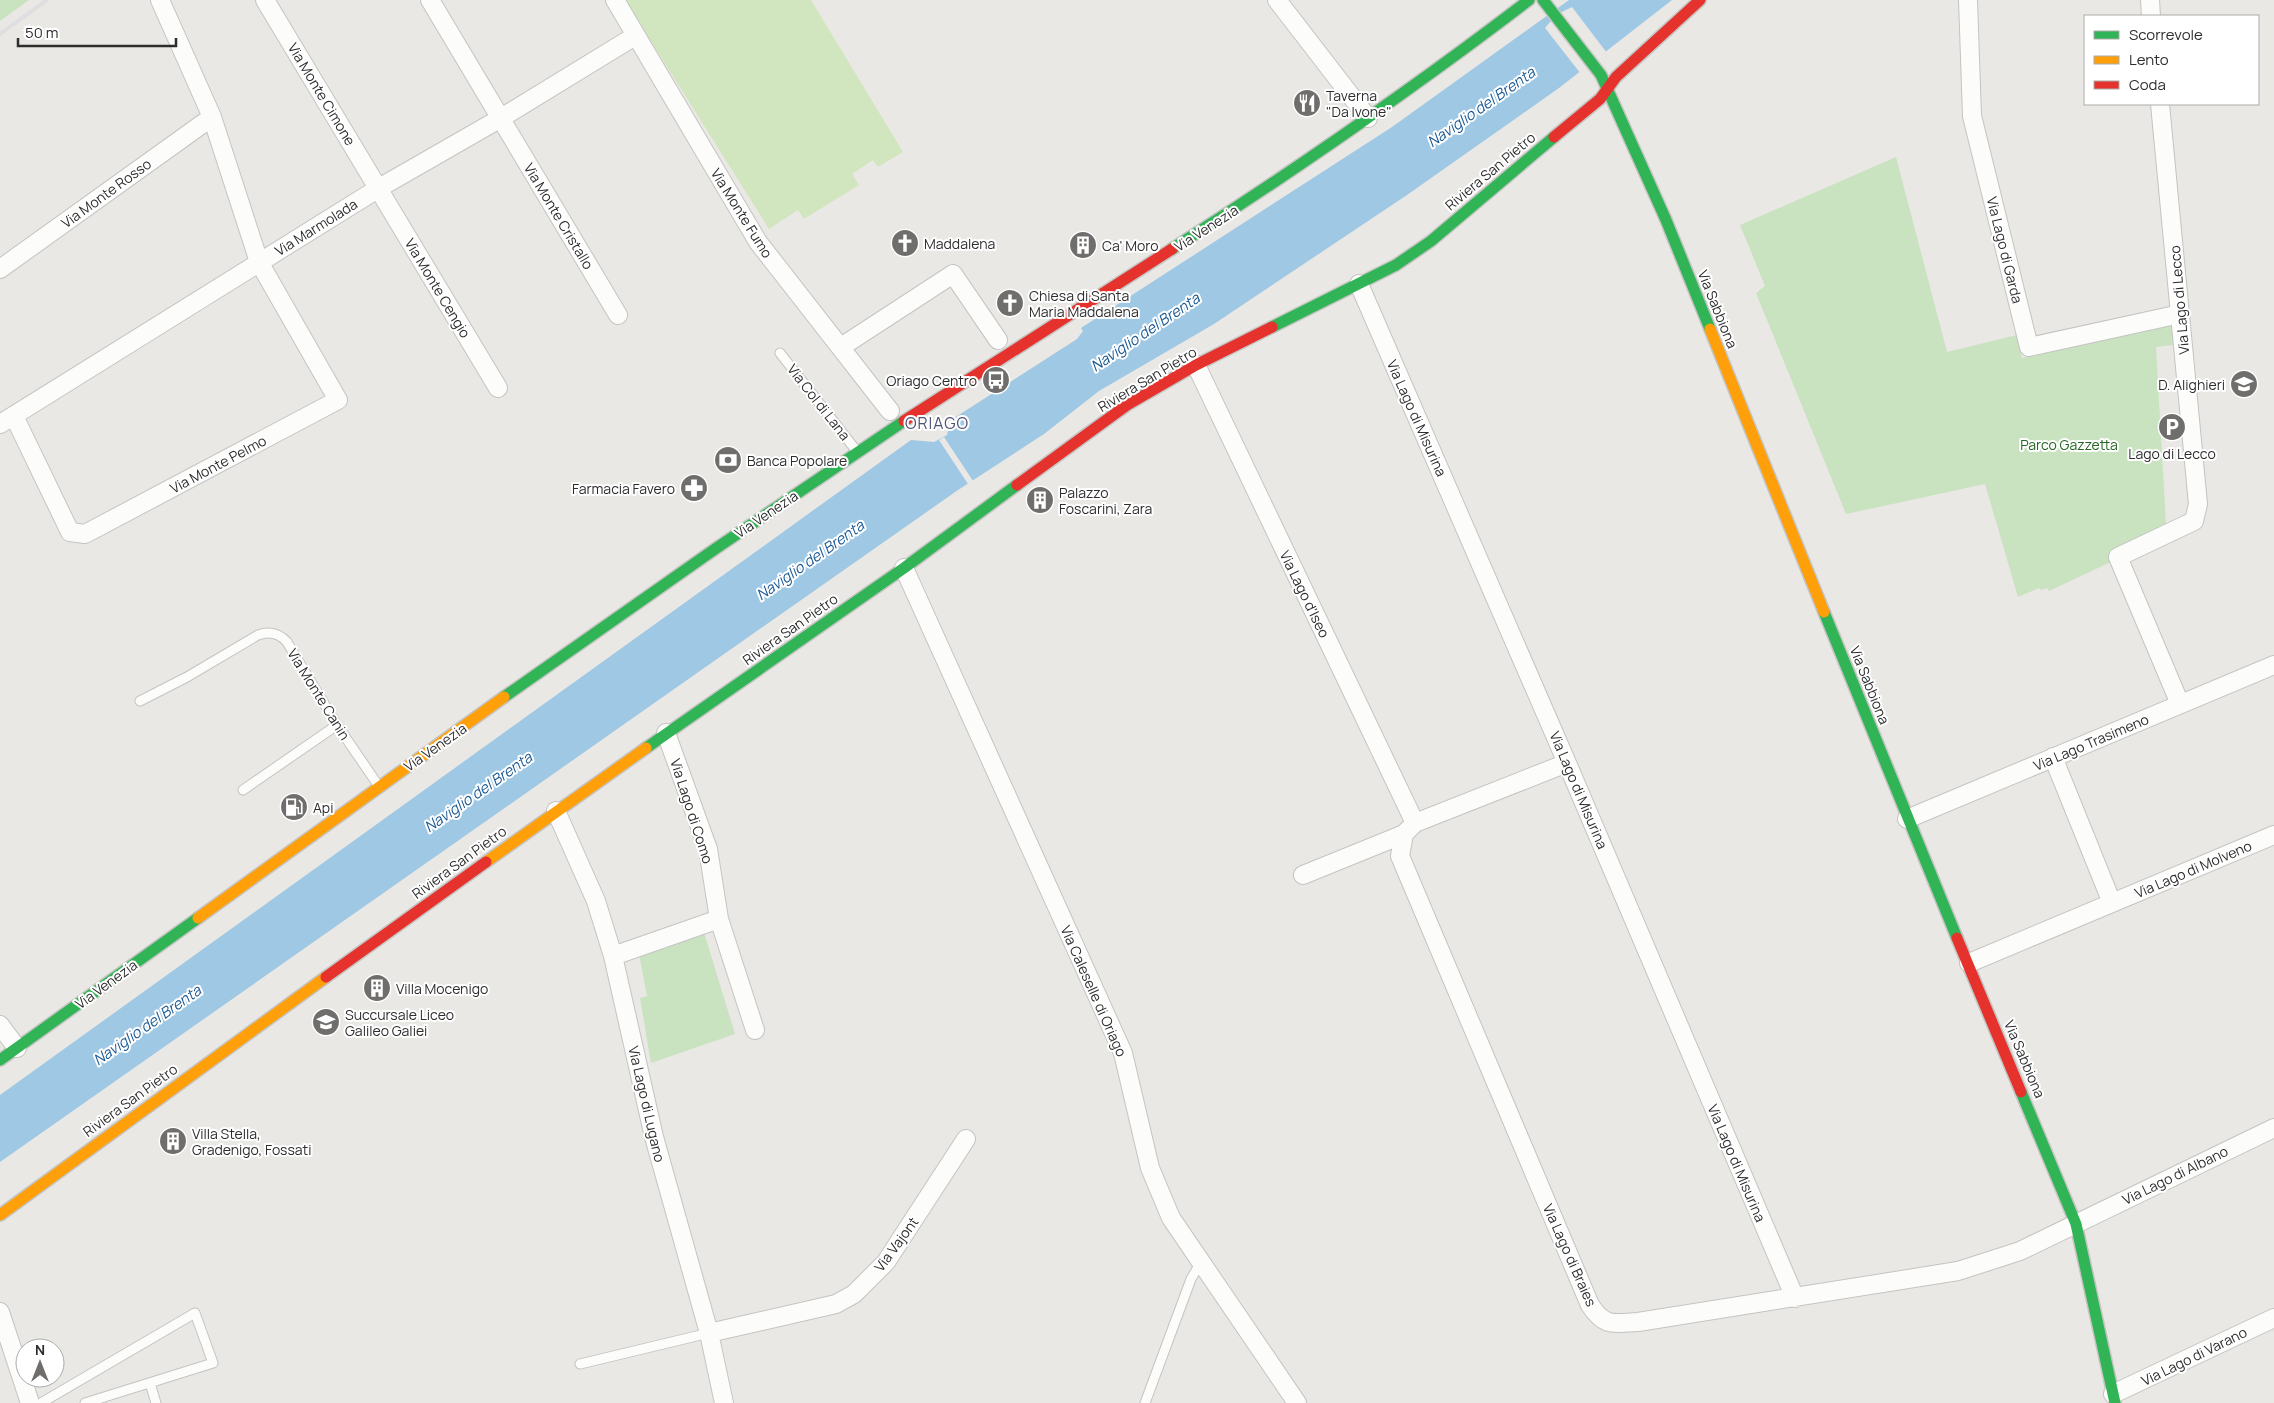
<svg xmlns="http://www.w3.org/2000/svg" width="2274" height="1403" viewBox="0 0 2274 1403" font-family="Manrope,sans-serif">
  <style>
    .green { fill: #c9e2c0 }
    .pitch { fill: #d1e6be }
    .water { fill: #9ec8e4 }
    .pier { fill: #eae8e4 }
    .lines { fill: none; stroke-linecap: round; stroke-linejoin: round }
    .lane-casing { stroke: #c4c4c3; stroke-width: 11 }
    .street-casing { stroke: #c4c4c3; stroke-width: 20 }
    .fast-casing { stroke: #c4c4c3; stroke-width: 14 }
    .slow-casing { stroke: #c4c4c3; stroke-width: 14 }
    .jam-casing { stroke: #c4c4c3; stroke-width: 14 }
    .lane { stroke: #fcfcfb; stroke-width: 9 }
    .street { stroke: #fcfcfb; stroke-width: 18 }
    .fast { stroke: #30b455; stroke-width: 11 }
    .slow { stroke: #ff9f0a; stroke-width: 11 }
    .jam { stroke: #e5322d; stroke-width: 11 }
    .rail { stroke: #dfdee0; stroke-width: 4 }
    .labels { text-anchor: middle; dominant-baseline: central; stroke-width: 4; stroke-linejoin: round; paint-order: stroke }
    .street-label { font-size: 14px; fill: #2d2d2d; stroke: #fff }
    .poi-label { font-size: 14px; fill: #2d2d2d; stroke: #fff; text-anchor: start }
    .park-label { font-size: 14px; fill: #266522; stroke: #fff }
    .water-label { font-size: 15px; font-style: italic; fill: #1a5893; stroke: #fff }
    .quarter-label { font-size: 16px; letter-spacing: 1px; fill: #51527a; stroke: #fff }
  </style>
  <rect width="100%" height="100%" fill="#eae8e4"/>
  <!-- green -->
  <path class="green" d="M 0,0 L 29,0 L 0,21 Z
    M 1896,157 L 1947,352 L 2017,335 L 2022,358 L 2172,325 L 2173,345 L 2156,347 L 2166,525 L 2110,552 L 2113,561 L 2049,591 L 2047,588 L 2041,590 L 2039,588 L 2018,597 L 1985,484 L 1846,514 L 1756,293 L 1765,286 L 1740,225 Z
    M 703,929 L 735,1034 L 651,1063 L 640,998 L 647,996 L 639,954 Z"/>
  <!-- pitch -->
  <path class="pitch" d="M 625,0 L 811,0 L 903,152 L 878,167 L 873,160 L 852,174 L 859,185 L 804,219 L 798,210 L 769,229 Z"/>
  <!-- water -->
  <path class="water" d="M 1569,0 L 1672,0 L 1559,88 L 1407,195 L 1214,324 L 1099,391 L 1044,434 L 958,490 L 0,1162 L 0,1095 L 911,440 L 934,442 L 947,435 L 951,420 L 1077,339 L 1083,331 L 1081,328 L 1392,127 Z"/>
  <!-- pier -->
  <path class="pier" d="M 1572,7 L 1607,53 L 1581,74 L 1545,28 L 1556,15 Z
    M 944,437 L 973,481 L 968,484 L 939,440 Z"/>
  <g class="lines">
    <!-- lane casing -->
    <g class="lane-casing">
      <path id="lane" d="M 780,353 L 855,449
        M 140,701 L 187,677 L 258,635 C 269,631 279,633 287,642 L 337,725 L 378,785
        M 243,790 L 337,725
        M 580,1364 L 709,1333
        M 150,1383 L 156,1403
        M 41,1403 L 195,1313 L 213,1363 L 85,1403
        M 1145,1403 L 1191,1279 L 1201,1262"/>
    </g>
    <!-- street casing -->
    <g class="street-casing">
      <path id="street" d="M 265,0 L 498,388
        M 430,0 L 618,315
        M 615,0 L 758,242 L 890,411
        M 1277,0 L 1368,118
        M 1968,0 L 1972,116 L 2029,347 L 2180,314
        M 2150,0 L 2151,16
        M 2160,104 L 2198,504 L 2194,521 L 2118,557 L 2180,704
        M 0,269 L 212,117
        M 1359,284 L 1567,763 L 1795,1298
        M 841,347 L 953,274 L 998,340
        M 1196,365 L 1415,823
        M 14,416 L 70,532 L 85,534 L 338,400 L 259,262 L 212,117 L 160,0
        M 0,424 L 379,188 L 501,118 L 635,36
        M 904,568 L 1123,1053 L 1150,1168 L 1171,1218 L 1297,1403
        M 666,733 L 708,849 L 719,919 L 755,1030
        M 2053,757 L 2112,903
        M 1567,763 L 1415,823 L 1404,834 L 1400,856 L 1590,1305 C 1605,1328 1614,1323 1638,1322 L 1958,1271 L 2020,1251 L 2274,1128
        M 556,811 L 596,901 L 613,956 L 654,1137 L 709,1333 L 724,1403
        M 1907,819 L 2274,665
        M 1303,875 L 1404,834
        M 613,956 L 719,919
        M 1969,963 L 2274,835
        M 0,1025 L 17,1048
        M 0,1312 L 30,1403
        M 709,1333 L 836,1304 L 854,1294 L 886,1262 L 966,1139
        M 2113,1394 L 2274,1318"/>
    </g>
    <!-- fast casing -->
    <g class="fast-casing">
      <path id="fast" d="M 1543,0 L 1601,75 L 1666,220 L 1710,329
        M 1172,249 C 1295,170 1414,88 1529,0
        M 1272,327 L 1396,265 L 1431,241 L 1554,137
        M 1824,612 L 1957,938
        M 504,697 L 715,549 L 904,421
        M 646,748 L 904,568 L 1017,485
        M 0,1060 L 198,918
        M 2021,1092 L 2076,1224 L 2115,1403"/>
    </g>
    <!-- slow casing -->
    <g class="slow-casing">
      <path id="slow" d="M 1710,329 L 1824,612
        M 486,862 L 646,748
        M 198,918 L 504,697
        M 0,1215 L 326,977"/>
    </g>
    <!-- jam casing -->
    <g class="jam-casing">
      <path id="jam" d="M 1554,137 L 1600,99 L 1616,77 L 1700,0
        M 904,421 L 1172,249
        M 1017,485 L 1127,405 L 1196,365 L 1272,327
        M 1957,938 L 2021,1092
        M 326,977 L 486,862"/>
    </g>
    <!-- lane -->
    <use href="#lane" class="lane"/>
    <!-- street -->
    <use href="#street" class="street"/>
    <!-- fast -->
    <use href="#fast" class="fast"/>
    <!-- slow -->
    <use href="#slow" class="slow"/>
    <!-- jam -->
    <use href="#jam" class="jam"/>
    <!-- rail -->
    <path class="rail" d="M 0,34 L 47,0"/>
  </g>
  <!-- icons -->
  <defs>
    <g id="restaurant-disc" transform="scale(1.4375)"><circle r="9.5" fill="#6f6e6d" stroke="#fff"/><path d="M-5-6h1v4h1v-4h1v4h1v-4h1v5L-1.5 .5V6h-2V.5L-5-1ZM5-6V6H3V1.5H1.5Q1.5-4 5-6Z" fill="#fff"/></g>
    <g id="church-disc" transform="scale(1.4375)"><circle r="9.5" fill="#6f6e6d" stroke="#fff"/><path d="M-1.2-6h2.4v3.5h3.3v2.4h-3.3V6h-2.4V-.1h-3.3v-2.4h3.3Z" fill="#fff"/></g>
    <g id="building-disc" transform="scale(1.4375)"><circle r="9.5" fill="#6f6e6d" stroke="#fff"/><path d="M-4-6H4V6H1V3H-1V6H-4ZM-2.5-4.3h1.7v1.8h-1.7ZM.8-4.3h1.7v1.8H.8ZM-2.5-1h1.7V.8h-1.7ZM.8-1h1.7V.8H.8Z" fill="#fff"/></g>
    <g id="bus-disc" transform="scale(1.4375)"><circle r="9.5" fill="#6f6e6d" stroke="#fff"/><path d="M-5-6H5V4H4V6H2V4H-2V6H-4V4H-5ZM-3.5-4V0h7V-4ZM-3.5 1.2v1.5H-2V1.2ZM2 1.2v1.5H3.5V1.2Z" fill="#fff"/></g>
    <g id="school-disc" transform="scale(1.4375)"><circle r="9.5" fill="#6f6e6d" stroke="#fff"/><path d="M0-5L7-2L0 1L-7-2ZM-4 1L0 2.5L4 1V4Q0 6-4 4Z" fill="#fff"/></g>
    <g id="parking-disc" transform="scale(1.4375)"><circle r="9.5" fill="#6f6e6d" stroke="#fff"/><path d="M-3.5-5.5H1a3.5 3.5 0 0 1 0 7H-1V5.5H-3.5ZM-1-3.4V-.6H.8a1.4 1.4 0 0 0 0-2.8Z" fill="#fff"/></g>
    <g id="bank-disc" transform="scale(1.4375)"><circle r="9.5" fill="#6f6e6d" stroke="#fff"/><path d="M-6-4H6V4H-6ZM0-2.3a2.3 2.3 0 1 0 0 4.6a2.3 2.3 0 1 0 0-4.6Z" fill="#fff"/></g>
    <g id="pharmacy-disc" transform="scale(1.4375)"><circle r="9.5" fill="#6f6e6d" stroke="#fff"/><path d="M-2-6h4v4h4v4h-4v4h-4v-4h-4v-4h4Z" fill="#fff"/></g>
    <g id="fuel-disc" transform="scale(1.4375)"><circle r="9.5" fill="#6f6e6d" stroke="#fff"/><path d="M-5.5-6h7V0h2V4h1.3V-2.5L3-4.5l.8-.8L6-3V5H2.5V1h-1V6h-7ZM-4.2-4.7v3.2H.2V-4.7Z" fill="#fff"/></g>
  </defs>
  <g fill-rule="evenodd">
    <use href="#restaurant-disc" x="1307" y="103"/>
    <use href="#church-disc" x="905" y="243"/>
    <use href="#building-disc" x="1083" y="245"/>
    <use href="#church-disc" x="1010" y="303"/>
    <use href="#bus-disc" x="996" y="380"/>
    <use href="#school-disc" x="2244" y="384"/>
    <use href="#parking-disc" x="2172" y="427"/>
    <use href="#bank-disc" x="728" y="460"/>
    <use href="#pharmacy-disc" x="694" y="488"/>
    <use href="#building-disc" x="1040" y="500"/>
    <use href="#fuel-disc" x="294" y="807"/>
    <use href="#building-disc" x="377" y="988"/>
    <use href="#school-disc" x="326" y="1022"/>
    <use href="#building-disc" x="173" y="1141"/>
  </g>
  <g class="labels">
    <!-- street labels -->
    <g class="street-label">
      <text transform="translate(322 94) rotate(59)">Via Monte Cimone</text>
      <text transform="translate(1490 171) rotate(-40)">Riviera San Pietro</text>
      <text transform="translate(106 193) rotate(-36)">Via Monte Rosso</text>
      <text transform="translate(742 213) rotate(58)">Via Monte Fumo</text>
      <text transform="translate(559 216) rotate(59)">Via Monte Cristallo</text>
      <text transform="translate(316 227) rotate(-32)">Via Marmolada</text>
      <text transform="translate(1206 228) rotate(-33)">Via Venezia</text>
      <text transform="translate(2005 250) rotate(76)">Via Lago di Garda</text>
      <text transform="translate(438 288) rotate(59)">Via Monte Cengio</text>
      <text transform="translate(2179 300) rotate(-95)">Via Lago di Lecco</text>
      <text transform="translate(1718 309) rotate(68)">Via Sabbiona</text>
      <text transform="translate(1147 379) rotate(-31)">Riviera San Pietro</text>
      <text transform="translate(819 402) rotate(52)">Via Col di Lana</text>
      <text transform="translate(1417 418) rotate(66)">Via Lago di Misurina</text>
      <text transform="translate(218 464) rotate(-28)">Via Monte Pelmo</text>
      <text transform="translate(766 514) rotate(-34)">Via Venezia</text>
      <text transform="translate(1305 594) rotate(64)">Via Lago d'Iseo</text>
      <text transform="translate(790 629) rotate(-35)">Riviera San Pietro</text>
      <text transform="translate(1870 685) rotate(68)">Via Sabbiona</text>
      <text transform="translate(319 694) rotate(58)">Via Monte Canin</text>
      <text transform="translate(2091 742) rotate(-23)">Via Lago Trasimeno</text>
      <text transform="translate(435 747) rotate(-35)">Via Venezia</text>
      <text transform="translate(1579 790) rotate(67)">Via Lago di Misurina</text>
      <text transform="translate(692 811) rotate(72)">Via Lago di Como</text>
      <text transform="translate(459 862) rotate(-36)">Riviera San Pietro</text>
      <text transform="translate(2193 869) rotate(-23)">Via Lago di Molveno</text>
      <text transform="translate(106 984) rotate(-36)">Via Venezia</text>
      <text transform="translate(1094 991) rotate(66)">Via Caleselle di Oriago</text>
      <text transform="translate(2025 1059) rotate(67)">Via Sabbiona</text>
      <text transform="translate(130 1100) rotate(-36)">Riviera San Pietro</text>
      <text transform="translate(647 1104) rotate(77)">Via Lago di Lugano</text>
      <text transform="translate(1737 1163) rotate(67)">Via Lago di Misurina</text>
      <text transform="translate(2175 1175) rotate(-26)">Via Lago di Albano</text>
      <text transform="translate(896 1244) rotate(-54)">Via Vajont</text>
      <text transform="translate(1570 1255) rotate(66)">Via Lago di Braies</text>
      <text transform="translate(2194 1356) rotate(-26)">Via Lago di Varano</text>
    </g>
    <!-- poi labels -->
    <g class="poi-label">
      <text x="1326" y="95">Taverna<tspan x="1326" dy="16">"Da Ivone"</tspan></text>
      <text x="924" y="243">Maddalena</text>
      <text x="1102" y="245">Ca' Moro</text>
      <text x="1029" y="295">Chiesa di Santa<tspan x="1029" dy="16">Maria Maddalena</tspan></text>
      <text x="977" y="380" text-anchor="end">Oriago Centro</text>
      <text x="2225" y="384" text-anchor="end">D. Alighieri</text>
      <text x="2172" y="453" text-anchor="middle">Lago di Lecco</text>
      <text x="747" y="460">Banca Popolare</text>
      <text x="675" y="488" text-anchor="end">Farmacia Favero</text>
      <text x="1059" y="492">Palazzo<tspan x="1059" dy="16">Foscarini, Zara</tspan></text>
      <text x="313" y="807">Api</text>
      <text x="396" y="988">Villa Mocenigo</text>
      <text x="345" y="1014">Succursale Liceo<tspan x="345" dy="16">Galileo Galiei</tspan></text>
      <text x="192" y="1133">Villa Stella,<tspan x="192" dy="16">Gradenigo, Fossati</tspan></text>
    </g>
    <!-- park labels -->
    <g class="park-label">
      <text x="2069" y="444">Parco Gazzetta</text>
    </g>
    <!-- water labels -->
    <g class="water-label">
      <text transform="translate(1481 107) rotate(-35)">Naviglio del Brenta</text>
      <text transform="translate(1145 332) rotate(-34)">Naviglio del Brenta</text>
      <text transform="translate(810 560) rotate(-35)">Naviglio del Brenta</text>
      <text transform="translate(478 792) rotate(-35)">Naviglio del Brenta</text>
      <text transform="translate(147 1025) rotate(-35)">Naviglio del Brenta</text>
    </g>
    <!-- quarter labels -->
    <g class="quarter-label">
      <text x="937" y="423">ORIAGO</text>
    </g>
  </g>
  <!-- legend -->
  <rect x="2084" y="15" width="175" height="90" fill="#ffffff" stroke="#ababab"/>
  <rect x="2094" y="31" width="25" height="8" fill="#30b455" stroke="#ababab"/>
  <text x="2129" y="40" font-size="15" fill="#2d2d2d">Scorrevole</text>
  <rect x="2094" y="56" width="25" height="8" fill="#ff9f0a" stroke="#ababab"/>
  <text x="2129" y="65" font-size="15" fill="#2d2d2d">Lento</text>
  <rect x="2094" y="81" width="25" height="8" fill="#e5322d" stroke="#ababab"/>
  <text x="2129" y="90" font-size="15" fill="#2d2d2d">Coda</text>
  <!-- north arrow -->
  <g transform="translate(40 1363)"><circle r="24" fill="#ffffff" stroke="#ababab"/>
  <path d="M0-4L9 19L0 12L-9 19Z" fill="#6f6e6d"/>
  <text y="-8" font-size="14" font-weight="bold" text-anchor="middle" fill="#2d2d2d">N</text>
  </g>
  <!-- scale -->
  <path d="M18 38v8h158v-8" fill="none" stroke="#2d2d2d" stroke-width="2.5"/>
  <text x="25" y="38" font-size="15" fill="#2d2d2d" stroke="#ffffff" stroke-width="4" paint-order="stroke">50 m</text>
</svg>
